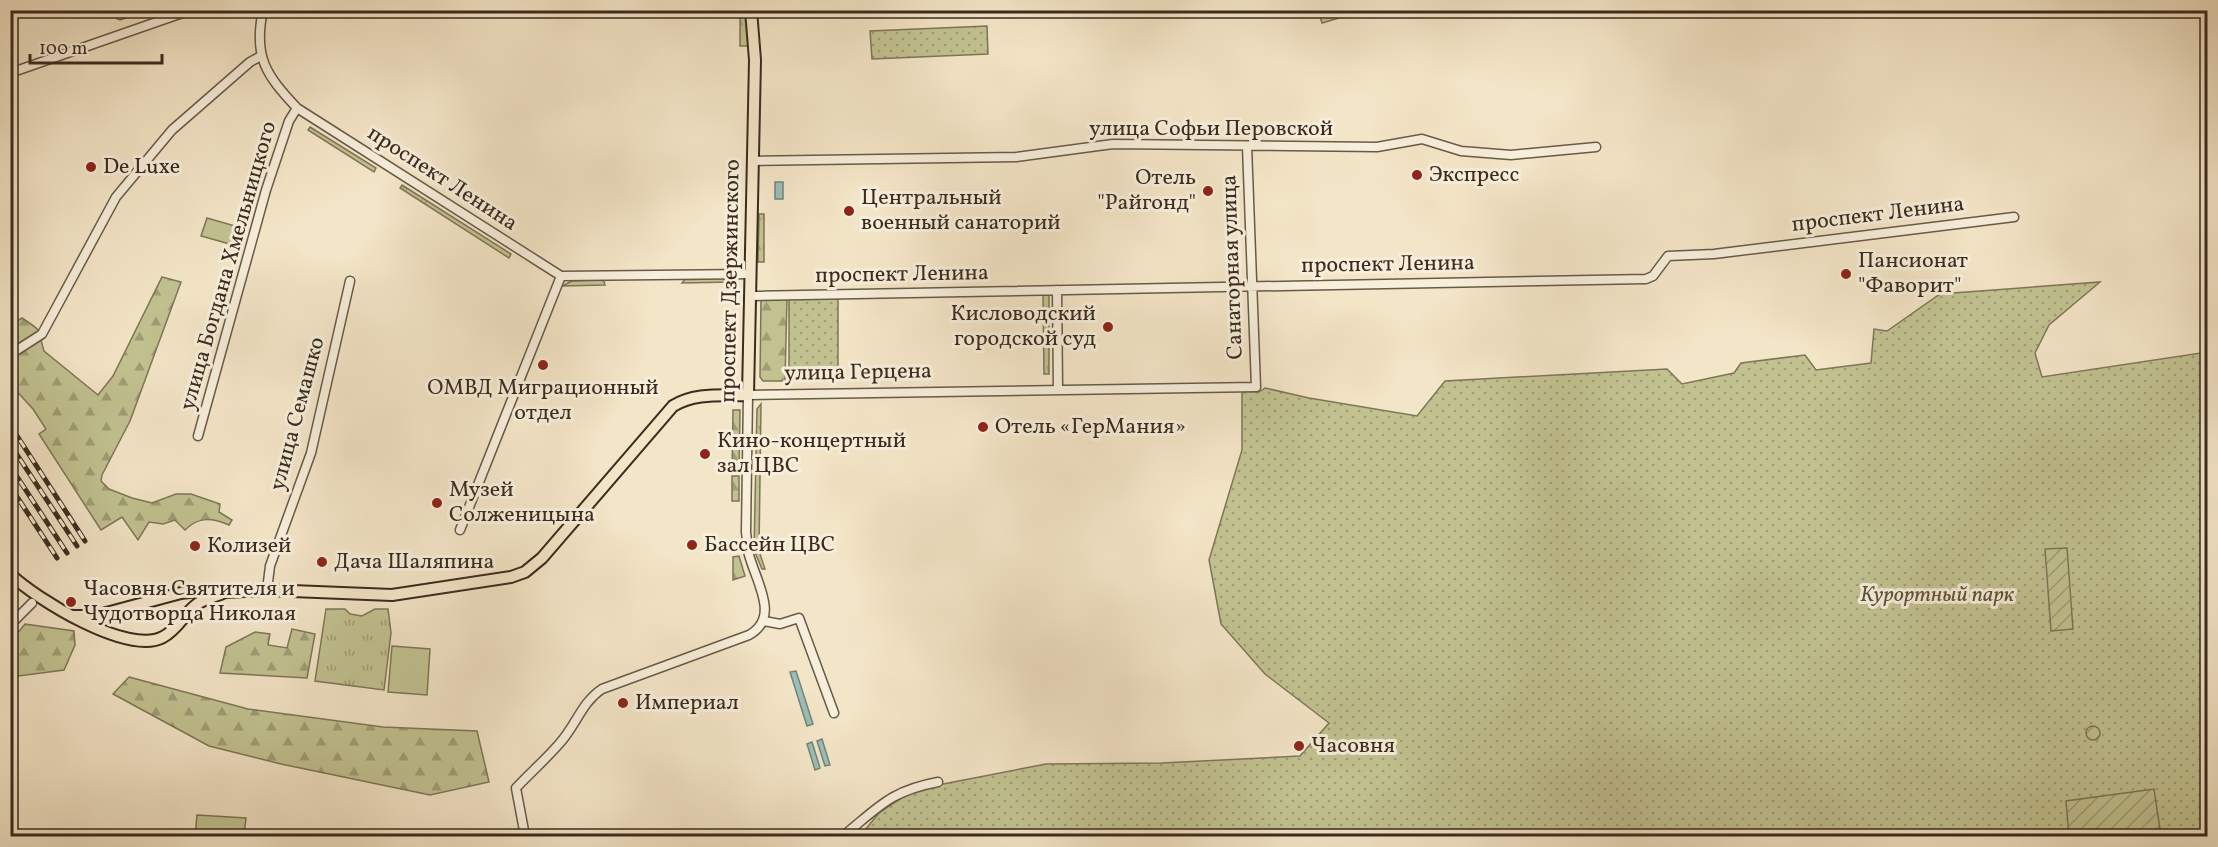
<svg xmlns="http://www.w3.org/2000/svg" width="2218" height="847" viewBox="0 0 2218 847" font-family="Vollkorn,serif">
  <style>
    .grass { fill: url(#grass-tufts); stroke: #7e7658; stroke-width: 1.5 }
    .forest { fill: url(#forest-firs); stroke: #7e7658; stroke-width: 1.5 }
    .park { fill: url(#park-dots); stroke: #7e7658; stroke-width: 1.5 }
    .garden { fill: url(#garden-furrows); stroke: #7e7658; stroke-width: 1.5 }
    .pitch { fill: #c2c291; stroke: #7e7658; stroke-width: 1.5 }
    .water { fill: #9bbfb8; stroke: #74847a; stroke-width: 1.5 }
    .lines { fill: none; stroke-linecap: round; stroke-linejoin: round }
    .minor-casing { stroke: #685a48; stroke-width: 11 }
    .major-casing { stroke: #3a2b1e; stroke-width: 14 }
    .minor { stroke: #f7eedb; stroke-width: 8 }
    .major { stroke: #f3e5c7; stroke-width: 10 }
    .rail-casing { stroke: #3a2b1e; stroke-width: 5 }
    .rail { stroke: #f7eedb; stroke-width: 3; stroke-dasharray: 9; stroke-linecap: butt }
    .poi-dot { fill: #8f2418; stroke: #f7eedb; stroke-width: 2 }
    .labels { text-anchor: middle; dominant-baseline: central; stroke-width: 6; stroke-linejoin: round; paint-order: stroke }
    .street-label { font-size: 22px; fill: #3a2b1e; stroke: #f7eedb }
    .poi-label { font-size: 22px; fill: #3a2b1e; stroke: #f7eedb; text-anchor: start }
    .park-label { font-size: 22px; font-style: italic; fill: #5c513b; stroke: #f7eedb }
  </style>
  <defs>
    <pattern id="grass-tufts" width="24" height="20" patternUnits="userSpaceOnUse" patternTransform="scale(1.5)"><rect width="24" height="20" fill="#c2c291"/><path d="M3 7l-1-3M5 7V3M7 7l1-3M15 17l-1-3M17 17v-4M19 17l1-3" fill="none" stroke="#9f9e76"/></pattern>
    <pattern id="forest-firs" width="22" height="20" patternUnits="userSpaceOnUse" patternTransform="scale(1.5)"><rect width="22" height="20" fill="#c2c291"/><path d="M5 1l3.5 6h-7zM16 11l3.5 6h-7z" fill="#9f9e76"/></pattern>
    <pattern id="park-dots" width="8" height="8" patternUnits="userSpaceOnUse" patternTransform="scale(1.5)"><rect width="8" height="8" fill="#c2c291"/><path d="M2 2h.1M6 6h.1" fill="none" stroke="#9f9e76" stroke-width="1.8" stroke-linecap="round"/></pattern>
    <pattern id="garden-furrows" width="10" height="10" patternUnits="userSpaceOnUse" patternTransform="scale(1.5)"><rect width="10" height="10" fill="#c2c291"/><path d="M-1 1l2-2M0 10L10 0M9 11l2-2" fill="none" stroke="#9f9e76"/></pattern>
  </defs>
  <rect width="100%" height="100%" fill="#f3e5c7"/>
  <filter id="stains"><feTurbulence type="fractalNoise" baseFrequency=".00333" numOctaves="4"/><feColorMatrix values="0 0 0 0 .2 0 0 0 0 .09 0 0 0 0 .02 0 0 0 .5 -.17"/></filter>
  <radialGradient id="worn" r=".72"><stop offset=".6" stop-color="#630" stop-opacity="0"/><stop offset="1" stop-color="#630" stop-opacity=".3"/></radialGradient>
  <!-- grass -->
  <path class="grass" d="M 740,11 L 746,11 L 748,46 L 740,46 Z
    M 310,127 L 376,168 L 374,172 L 308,130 Z
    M 402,185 L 511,254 L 509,258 L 400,188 Z
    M 759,214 L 764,214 L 764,262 L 758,262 Z
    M 686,278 L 732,278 L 732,282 L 682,283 Z
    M 600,280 L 604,281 L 605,285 L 562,286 L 572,281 Z
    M 1043,293 L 1049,293 L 1049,374 L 1044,374 Z
    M 761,404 L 759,551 L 765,569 L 762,569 L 754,550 L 757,409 Z
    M 326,609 L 345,609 L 350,614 L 362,616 L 375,609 L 388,609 L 391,633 L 384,690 L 315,681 Z"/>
  <!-- forest -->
  <path class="forest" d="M 162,277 L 181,282 L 130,421 L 102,475 L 101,481 L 109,489 L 132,498 L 152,503 L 176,494 L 191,494 L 220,504 L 219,512 L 232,520 L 229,525 C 212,518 199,516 185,530 L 175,520 L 163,524 L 149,522 L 138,540 L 122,517 L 101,530 L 39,434 L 46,429 L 33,409 L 11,385 L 11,325 L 22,318 C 45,333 37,329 44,351 L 98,395 L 113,376 Z
    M 787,298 L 785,381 L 763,381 L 760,377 L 761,299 Z
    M 733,410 L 740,410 L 739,471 L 732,471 Z
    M 732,476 L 739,476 L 739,501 L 732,501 Z
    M 739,556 L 745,576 L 733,580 L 733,557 Z
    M 25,624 L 74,631 L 75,645 L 64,670 L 11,677 L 11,641 Z
    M 292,629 L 315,634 L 307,678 L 220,673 L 226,647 L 255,632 L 270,634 L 268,645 L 287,648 Z
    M 129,677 L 248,709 L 383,727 L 477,731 L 489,782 L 430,795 L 281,764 L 209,746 L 113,694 Z"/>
  <!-- park -->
  <path class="park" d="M 987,26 L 988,54 L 872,59 L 870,31 Z
    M 2100,282 L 2049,325 L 2035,353 L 2042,377 L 2207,352 L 2207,836 L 860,836 L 879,813 L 909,793 L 938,785 L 1046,764 L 1162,763 L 1300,756 L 1329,723 L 1265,674 L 1221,624 L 1209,560 L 1242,450 L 1242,391 L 1259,392 L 1265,388 L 1309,398 L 1417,416 L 1445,381 L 1667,369 L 1682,384 L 1734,373 L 1741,363 L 1805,355 L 1816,370 L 1871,363 L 1874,329 L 1887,331 L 1940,294 Z
    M 838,298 L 838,370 L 789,370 L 789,299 Z"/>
  <!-- garden -->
  <path class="garden" d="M 2067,548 L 2073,629 L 2051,631 L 2045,549 Z
    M2086 733a7 7 0 1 1 14 0a7 7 0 1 1-14 0Z
    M 2154,789 L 2161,836 L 2069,836 L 2066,801 Z"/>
  <!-- pitch -->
  <path class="pitch" d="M 1318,10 L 1363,10 L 1363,11 L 1322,23 Z
    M 207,218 L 235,226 L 230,244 L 201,236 Z
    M 392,646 L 430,649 L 427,695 L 388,692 Z
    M 197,815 L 246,818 L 244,836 L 195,836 Z"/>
  <!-- water -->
  <path class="water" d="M 775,182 L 783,182 L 783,199 L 775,199 Z
    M 796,671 L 813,724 L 807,726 L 790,672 Z
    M 822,739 L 830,765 L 825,766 L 817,741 Z
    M 812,742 L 820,768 L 815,770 L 807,744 Z"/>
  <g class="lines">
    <!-- minor casing -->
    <g class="minor-casing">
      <path id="minor" d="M 263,10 C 253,57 266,75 297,108 L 561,276 L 750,274
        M 120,15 L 132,10
        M 10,73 L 191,10
        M 753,161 L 1016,157 L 1113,144 L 1377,147 L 1422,139 L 1461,151 L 1511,155 L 1596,147
        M 1057,290 L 1058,389
        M 750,296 L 1646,279 L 1653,276 L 1668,256 L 1714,254 L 2014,217
        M 14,352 L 42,334 L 116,197 L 172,130 L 250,62 L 261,56
        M 198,436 L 266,190 L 289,121 L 297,108
        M 460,530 L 561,276
        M 267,590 L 270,566 L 311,453 L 350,281
        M 764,621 L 780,624 L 799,618 L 834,713
        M 10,625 L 32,603
        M 525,836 L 516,788 C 530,773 546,759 559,744 C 576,726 581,703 602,689 L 749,635 C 782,617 754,579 748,551 C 747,545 747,539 746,532 L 748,395 L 1256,387 L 1247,146
        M 843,836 C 879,807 890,791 938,782"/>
    </g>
    <!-- major casing -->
    <g class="major-casing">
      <path id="major" d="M 10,574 C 36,599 128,656 163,637 C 177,630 184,614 196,605 C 204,598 216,597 225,592
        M 74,616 L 95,616 L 181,593 L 214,589 L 225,592 L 267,590 L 392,595 L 511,577 L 525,572 L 542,558 L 673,406 C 695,392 723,396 748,395 L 755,60 L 751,10"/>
    </g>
    <!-- minor -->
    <use href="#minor" class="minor"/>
    <!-- major -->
    <use href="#major" class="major"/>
    <!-- rail casing -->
    <g class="rail-casing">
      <path id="rail" d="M 10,403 L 11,404
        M 10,425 L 85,541
        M 10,444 L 77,546
        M 10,466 L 67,553
        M 10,486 L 57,558"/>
    </g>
    <!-- rail -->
    <use href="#rail" class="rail"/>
  </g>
  <!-- markers -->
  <g class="poi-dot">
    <circle cx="91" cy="167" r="6"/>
    <circle cx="1417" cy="175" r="6"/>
    <circle cx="1208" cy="191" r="6"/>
    <circle cx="849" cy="211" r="6"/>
    <circle cx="1846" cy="274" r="6"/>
    <circle cx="1108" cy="327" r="6"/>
    <circle cx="543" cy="365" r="6"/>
    <circle cx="983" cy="427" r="6"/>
    <circle cx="705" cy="454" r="6"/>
    <circle cx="437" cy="503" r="6"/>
    <circle cx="692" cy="545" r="6"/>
    <circle cx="195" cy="546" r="6"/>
    <circle cx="322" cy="562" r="6"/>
    <circle cx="71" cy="602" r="6"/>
    <circle cx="623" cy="703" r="6"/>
    <circle cx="1299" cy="746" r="6"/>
  </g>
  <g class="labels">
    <!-- street labels -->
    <g class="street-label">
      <text x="1211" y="129">улица Софьи Перовской</text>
      <text transform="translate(442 179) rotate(33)">проспект Ленина</text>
      <text transform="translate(1878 215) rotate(-7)">проспект Ленина</text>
      <text transform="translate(1388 265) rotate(-1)">проспект Ленина</text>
      <text transform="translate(229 266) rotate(-74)">улица Богдана Хмельницкого</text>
      <text transform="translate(1233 267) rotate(-92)">Санаторная улица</text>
      <text transform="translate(902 275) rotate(-1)">проспект Ленина</text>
      <text transform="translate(731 281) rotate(-89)">проспект Дзержинского</text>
      <text transform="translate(858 373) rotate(-1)">улица Герцена</text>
      <text transform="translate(298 414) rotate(-75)">улица Семашко</text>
    </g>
    <!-- poi labels -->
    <g class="poi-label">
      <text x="103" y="167">De Luxe</text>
      <text x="1429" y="175">Экспресс</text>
      <text x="1196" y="178" text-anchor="end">Отель<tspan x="1196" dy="25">"Райгонд"</tspan></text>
      <text x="861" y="198">Центральный<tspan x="861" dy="25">военный санаторий</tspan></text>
      <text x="1858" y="261">Пансионат<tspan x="1858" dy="25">"Фаворит"</tspan></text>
      <text x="1096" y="314" text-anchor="end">Кисловодский<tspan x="1096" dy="25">городской суд</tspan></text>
      <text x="543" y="388" text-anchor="middle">ОМВД Миграционный<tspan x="543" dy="25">отдел</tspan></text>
      <text x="995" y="427">Отель «ГерМания»</text>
      <text x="717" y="441">Кино-концертный<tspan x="717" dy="25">зал ЦВС</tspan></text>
      <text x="449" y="490">Музей<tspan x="449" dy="25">Солженицына</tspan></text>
      <text x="704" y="545">Бассейн ЦВС</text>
      <text x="207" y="546">Колизей</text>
      <text x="334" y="562">Дача Шаляпина</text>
      <text x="83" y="589">Часовня Святителя и<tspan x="83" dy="25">Чудотворца Николая</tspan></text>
      <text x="635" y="703">Империал</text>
      <text x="1311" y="746">Часовня</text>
    </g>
    <!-- park labels -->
    <g class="park-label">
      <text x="1937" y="595">Курортный парк</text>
    </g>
  </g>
  <!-- margin -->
  <rect width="2218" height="847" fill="none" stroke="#f3e5c7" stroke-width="36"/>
  <rect x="12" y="12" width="2194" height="823" fill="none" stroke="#3a2b1e" stroke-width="3"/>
  <rect x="18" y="18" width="2182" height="811" fill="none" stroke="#3a2b1e" stroke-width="1.5"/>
  <!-- scale -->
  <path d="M30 54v9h132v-9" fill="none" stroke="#3a2b1e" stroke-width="3"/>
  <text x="39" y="54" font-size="18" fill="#3a2b1e" stroke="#f7eedb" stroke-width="4.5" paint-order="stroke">100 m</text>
  <rect width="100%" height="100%" filter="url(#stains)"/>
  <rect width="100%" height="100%" fill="url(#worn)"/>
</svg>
